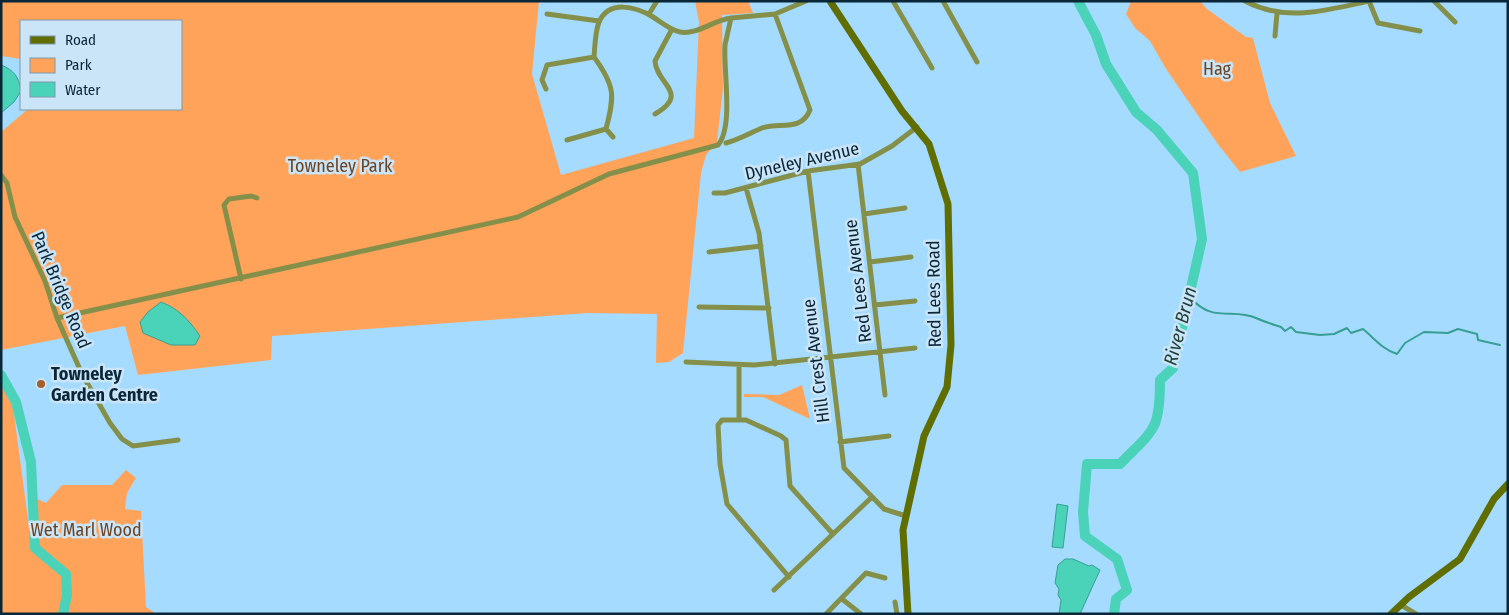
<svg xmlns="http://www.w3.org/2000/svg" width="1509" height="615" viewBox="0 0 1509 615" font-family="'Fira Sans Condensed',sans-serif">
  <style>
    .green { fill: #ffa35a }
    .water { fill: #4ad3b8; stroke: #379f92 }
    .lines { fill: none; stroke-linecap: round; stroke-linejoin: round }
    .stream { stroke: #379f92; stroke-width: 2 }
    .river { stroke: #4ad3b8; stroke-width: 10 }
    .street { stroke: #849049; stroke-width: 5 }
    .secondary { stroke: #606d01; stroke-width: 7 }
    .poi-dot { fill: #a2612c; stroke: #cae5f7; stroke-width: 2 }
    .labels { text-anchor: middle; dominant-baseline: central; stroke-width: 5; stroke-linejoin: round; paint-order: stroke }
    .park-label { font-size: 18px; fill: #6d4423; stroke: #cae5f7 }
    .street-label { font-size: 18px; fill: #0a2738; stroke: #cae5f7 }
    .poi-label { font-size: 18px; font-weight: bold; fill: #0a2738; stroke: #cae5f7; text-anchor: start }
    .water-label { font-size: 19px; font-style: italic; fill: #234039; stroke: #cae5f7 }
  </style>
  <rect width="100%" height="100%" fill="#a5dbff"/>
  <!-- green -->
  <path class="green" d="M 1,1 L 539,1 L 532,74 L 561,175 L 694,138 L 699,22 L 695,1 L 748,1 L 753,13 L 722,15 L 723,88 L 717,142 L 706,155 L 701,173 L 683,353 L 669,362 L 656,363 L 657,314 L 587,313 L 272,336 L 271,360 L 138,375 L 125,326 L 1,350 L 1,132 L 28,109 L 181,109 L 181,21 L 21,21 L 21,59 L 1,56 Z
    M 1131,1 L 1200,1 L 1207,9 L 1246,37 L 1253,38 L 1270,103 L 1296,156 L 1240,172 L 1217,143 L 1166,69 L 1150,41 L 1135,28 L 1126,14 Z
    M 1,382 L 13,407 L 32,549 L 62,574 L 65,595 L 60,614 L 1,614 Z
    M 802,385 L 810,419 L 763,397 L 744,397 L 744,394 L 779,395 Z
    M 126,470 L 136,478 L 127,493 L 125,509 L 141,511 L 146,607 L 156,614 L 66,614 L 71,595 L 68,572 L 37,546 L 33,497 L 46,503 L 62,485 L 112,485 Z"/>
  <!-- water -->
  <path class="water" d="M 1,65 C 14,70 19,77 21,91 L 14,102 L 1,113 Z
    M 161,302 C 179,309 189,320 200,336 L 195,345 L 171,345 L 143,333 L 140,322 L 148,312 Z
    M 1057,504 L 1068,506 L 1063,548 L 1052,547 Z
    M 1065,559 L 1073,559 L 1089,566 L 1092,565 L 1100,570 L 1080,614 L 1059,614 L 1061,600 L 1058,595 L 1059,589 L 1055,583 L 1058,565 Z"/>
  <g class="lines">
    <!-- stream -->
    <path class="stream" d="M 1191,298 C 1212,323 1233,308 1256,318 C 1265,322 1272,324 1281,327 L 1285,331 L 1291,327 L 1296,332 L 1320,335 L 1334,334 L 1347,328 L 1351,333 L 1363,329 C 1374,338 1383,350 1397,354 L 1405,343 L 1424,332 L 1448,333 L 1458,329 L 1477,334 L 1478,340 L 1500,345"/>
    <!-- river -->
    <path class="river" d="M 1078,1 L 1096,35 L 1106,64 L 1136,112 L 1157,130 L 1193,173 L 1202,239 L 1173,368 L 1160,380 C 1160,431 1154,429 1120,464 L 1087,464 L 1083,512 L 1085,536 L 1117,559 L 1127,590 L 1116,599 L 1114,614
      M 1,375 L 16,402 L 31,462 L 35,548 L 66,574 L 67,595 L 63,614"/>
    <!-- street -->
    <path class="street" d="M 893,1 L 932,68
      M 943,1 L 977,62
      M 1245,1 C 1287,23 1326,10 1369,1
      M 1369,1 L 1378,23 L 1420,31
      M 1434,1 L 1455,22
      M 547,14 L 599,21
      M 649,14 L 657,1
      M 1275,36 L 1277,13
      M 546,89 L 542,80 L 547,65 L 594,57
      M 655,114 C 691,93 656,84 655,61 L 672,29
      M 606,129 C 615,95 615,86 594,57 C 595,46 595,32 599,22 C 609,0 635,6 653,17 C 661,22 670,30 680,32 C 697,35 714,20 731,18
      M 606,129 L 613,137
      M 567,140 L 606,129
      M 726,143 C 740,139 750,133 762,128 C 780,122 801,132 810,110 L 775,14
      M 858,164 L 885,395
      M 808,171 L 844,468 L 884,509 L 906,516
      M 1,175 L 7,183 L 15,217 L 45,281 L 57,318 L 82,374 L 110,423 L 122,439 L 133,446 L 178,440
      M 746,188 L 759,233 L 775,364
      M 714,193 L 725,193 L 808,171 L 860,164 L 892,146 L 917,127
      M 864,214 L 905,208
      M 709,252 L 761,246
      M 870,262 L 911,257
      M 241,279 L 224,205 L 229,199 L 251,196 L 257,198
      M 875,305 L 915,301
      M 699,307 L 769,308
      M 57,318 L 518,217 L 609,174 L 718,145 C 734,127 723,68 725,45 C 727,36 729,27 731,18 L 775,14 L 806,1
      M 686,362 L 754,365 L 915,348
      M 739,366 L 739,420
      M 840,442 L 889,436
      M 789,577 L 727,504 L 720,464 L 718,425 L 722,420 L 746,420 L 781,436 L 786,440 L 790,486 L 833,534
      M 774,590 L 872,497
      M 842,599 L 861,614
      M 895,602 L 897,614
      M 1401,605 L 1416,614
      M 826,614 L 866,573 L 885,578"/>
    <!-- secondary -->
    <path class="secondary" d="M 830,1 L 902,111 L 929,144 L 948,204 L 951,345 L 947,387 L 924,436 L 903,530 L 908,614
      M 1391,614 L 1409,597 L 1460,559 L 1494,499 L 1508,484"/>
  </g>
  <!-- markers -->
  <circle class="poi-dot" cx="41" cy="384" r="5"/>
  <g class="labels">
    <!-- park labels -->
    <g class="park-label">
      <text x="1217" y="69">Hag</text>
      <text x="340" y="166">Towneley Park</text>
      <text x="86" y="530">Wet Marl Wood</text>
    </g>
    <!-- street labels -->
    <g class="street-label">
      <text transform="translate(802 161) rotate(-13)">Dyneley Avenue</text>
      <text transform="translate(858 281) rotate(-97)">Red Lees Avenue</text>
      <text transform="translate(61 290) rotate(67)">Park Bridge Road</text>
      <text transform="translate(934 294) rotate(-91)">Red Lees Road</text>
      <text transform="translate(816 361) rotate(-97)">Hill Crest Avenue</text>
    </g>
    <!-- poi labels -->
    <g class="poi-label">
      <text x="51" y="374">Towneley<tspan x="51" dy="21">Garden Centre</tspan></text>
    </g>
    <!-- water labels -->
    <g class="water-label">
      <text transform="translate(1180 326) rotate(-75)">River Brun</text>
    </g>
  </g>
  <!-- border -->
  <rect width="1509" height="615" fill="none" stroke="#0a2738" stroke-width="5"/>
  <!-- legend -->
  <rect x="20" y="20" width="162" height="90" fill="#cae5f7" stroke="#7d99ab"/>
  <rect x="30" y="36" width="25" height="8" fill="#606d01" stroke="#7d99ab"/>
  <text x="65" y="45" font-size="15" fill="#0a2738">Road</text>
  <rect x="30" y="58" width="25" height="15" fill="#ffa35a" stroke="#7d99ab"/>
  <text x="65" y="70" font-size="15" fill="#0a2738">Park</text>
  <rect x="30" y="82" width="25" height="15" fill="#4ad3b8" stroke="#7d99ab"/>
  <text x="65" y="95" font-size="15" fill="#0a2738">Water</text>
</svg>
